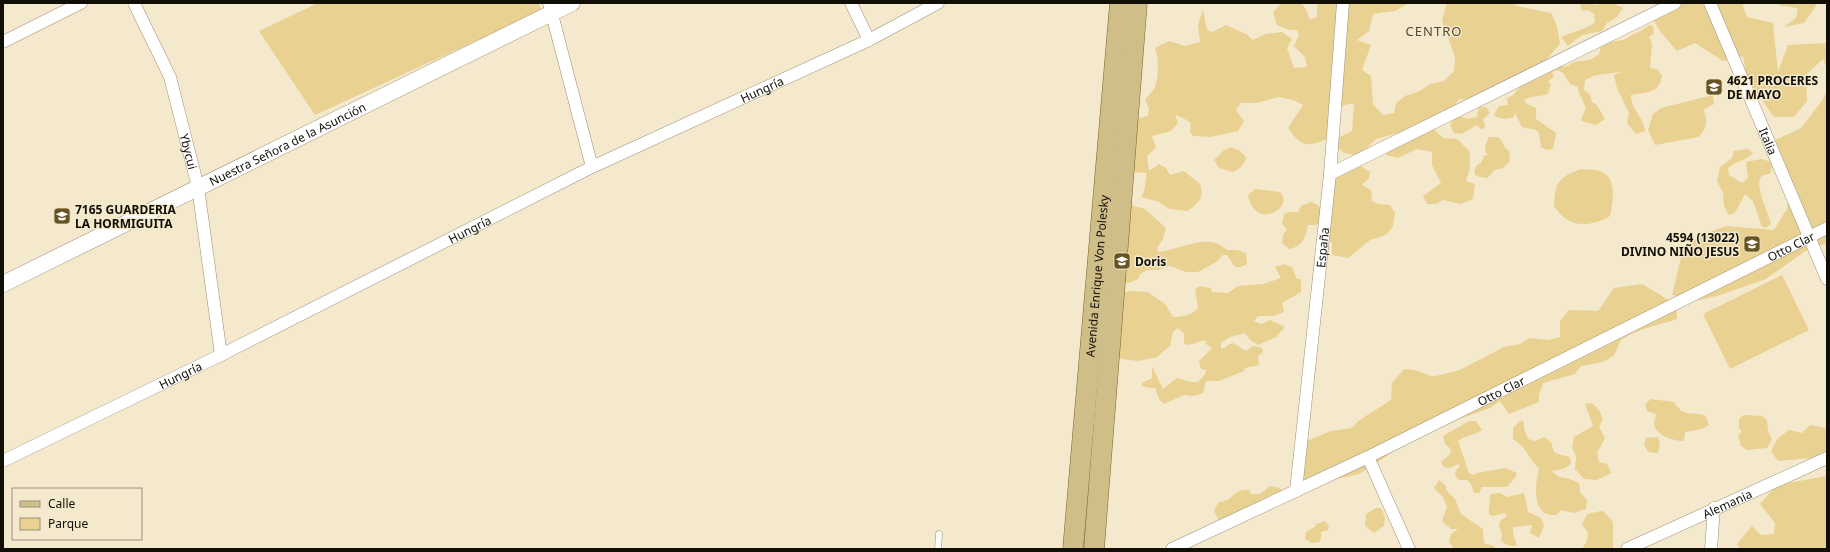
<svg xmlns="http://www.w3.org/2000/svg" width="1830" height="552" viewBox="0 0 1830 552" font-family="'Noto Sans',sans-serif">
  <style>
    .green { fill: #e9d191 }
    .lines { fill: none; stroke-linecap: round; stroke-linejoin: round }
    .service-casing { stroke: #9b9176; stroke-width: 7 }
    .minor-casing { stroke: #9b9176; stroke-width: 13 }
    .tertiary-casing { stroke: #9b9176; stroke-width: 17 }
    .primary-casing { stroke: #786428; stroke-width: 21 }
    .service { stroke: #fff; stroke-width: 6 }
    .minor { stroke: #fff; stroke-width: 12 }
    .tertiary { stroke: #fff; stroke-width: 16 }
    .primary { stroke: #d0be89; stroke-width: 20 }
    .labels { text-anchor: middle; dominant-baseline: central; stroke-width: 3; stroke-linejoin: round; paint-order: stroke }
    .poi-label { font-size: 12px; font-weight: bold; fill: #110e05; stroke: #f4e9cc; text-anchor: start }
    .street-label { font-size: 12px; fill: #110e05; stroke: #f4e9cc }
    .neighbourhood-label { font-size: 13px; letter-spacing: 1px; fill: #534a31; stroke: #f4e9cc }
  </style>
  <rect width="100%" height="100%" fill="#f4e9cc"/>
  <!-- green -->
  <path class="green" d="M 318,3 L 539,3 L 541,11 L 315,115 L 259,31 Z
    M 1282,3 L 1301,3 L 1306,9 L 1310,20 L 1317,17 L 1317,5 L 1321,3 L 1330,3 L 1343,6 L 1345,3 L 1409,3 L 1395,11 L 1373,14 L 1369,31 L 1357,40 L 1371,45 L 1362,70 L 1371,76 L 1373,104 L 1383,115 L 1394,113 L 1396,103 L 1405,96 L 1420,91 L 1430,84 L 1444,81 L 1454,71 L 1455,57 L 1442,21 L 1447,3 L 1515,3 L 1516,6 L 1551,13 L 1557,26 L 1560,44 L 1534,73 L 1476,100 L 1459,99 L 1453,108 L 1441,111 L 1430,121 L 1433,128 L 1443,138 L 1457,139 L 1470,152 L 1470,168 L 1466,181 L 1475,184 L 1473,199 L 1460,204 L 1443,200 L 1436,204 L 1427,204 L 1423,196 L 1441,183 L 1432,165 L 1432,152 L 1417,149 L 1398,158 L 1386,155 L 1388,149 L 1400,134 L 1398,133 L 1376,139 L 1366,149 L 1354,155 L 1344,153 L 1335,146 L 1338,138 L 1352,131 L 1354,104 L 1349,104 L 1337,108 L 1327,139 C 1305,148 1301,146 1288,128 L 1303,105 L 1293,100 L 1278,97 L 1257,103 L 1241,103 L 1236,110 L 1244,121 L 1238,131 L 1211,137 L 1193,136 L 1190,132 L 1191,123 L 1183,118 L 1175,115 L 1178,123 L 1171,131 L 1152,136 L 1156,148 L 1147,156 L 1149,171 L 1159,164 L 1166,168 L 1170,175 L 1184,171 L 1200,184 C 1205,197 1198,204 1187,211 L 1169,209 L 1159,202 L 1141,197 C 1147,189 1144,182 1147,173 L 1133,172 L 1114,294 L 1130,291 L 1148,292 L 1165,304 L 1173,317 C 1183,317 1191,315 1198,308 L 1195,289 L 1200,286 L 1211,288 L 1212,292 L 1228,293 L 1238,286 L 1263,284 L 1281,278 L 1275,267 L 1284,264 L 1292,267 L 1297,279 L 1301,279 L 1301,292 L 1282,303 L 1284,312 L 1274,316 L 1258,316 L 1254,321 L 1261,324 L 1270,320 L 1285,327 L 1276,337 L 1258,345 L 1250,340 L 1245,333 L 1230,337 L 1221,343 L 1221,349 C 1226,348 1228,344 1233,343 L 1246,351 L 1253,346 L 1262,348 L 1263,352 L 1258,356 L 1259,365 L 1245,368 L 1244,371 L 1219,381 L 1206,381 L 1203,393 L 1194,396 L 1184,395 L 1164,404 L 1159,399 L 1155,388 L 1150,388 L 1142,386 L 1142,383 L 1152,378 L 1152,366 L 1163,389 L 1177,378 L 1191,382 L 1198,382 L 1206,373 L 1206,370 L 1201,369 L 1199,361 L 1212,348 L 1206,344 L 1205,340 L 1189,345 L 1184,344 L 1184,333 L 1178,328 L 1173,332 L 1170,346 L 1157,357 L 1139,361 L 1121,359 L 1106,345 L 1135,119 L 1148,116 L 1149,109 L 1145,100 C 1148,96 1153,91 1155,87 C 1159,75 1159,59 1155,48 L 1169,41 L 1185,46 L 1200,42 L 1198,25 L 1203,9 L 1207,30 L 1212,32 L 1226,25 L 1246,34 L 1253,40 L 1265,34 L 1282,32 L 1292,39 L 1287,48 L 1294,68 L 1307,67 L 1305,57 L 1294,46 L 1299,35 L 1297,30 L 1289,30 L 1277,25 L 1273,12 Z
    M 1580,3 L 1593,3 L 1595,5 L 1613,3 L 1623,8 L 1617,17 L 1607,23 L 1602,31 L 1582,35 L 1568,46 L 1561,37 C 1572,32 1587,29 1595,22 L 1594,14 L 1588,10 L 1582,11 Z
    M 1660,3 L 1742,3 L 1747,17 L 1773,23 L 1778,72 L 1788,45 L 1827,43 L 1827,69 L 1823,59 L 1806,75 L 1807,101 L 1794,117 L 1774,117 L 1747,79 L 1743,56 L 1723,61 L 1695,43 L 1677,51 L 1659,30 L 1651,15 Z
    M 1779,3 L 1818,3 L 1804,23 L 1784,27 L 1796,18 L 1798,9 C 1792,6 1786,7 1779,5 Z
    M 1649,25 L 1653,26 L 1654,34 L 1649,37 L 1652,44 L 1650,68 L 1657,69 L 1662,75 C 1660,94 1646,92 1631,95 C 1631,110 1644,117 1645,131 L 1636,134 L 1627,123 L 1629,113 L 1617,88 L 1614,75 L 1622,72 L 1596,75 L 1585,80 L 1584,90 L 1590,94 L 1592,102 L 1597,105 L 1605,119 L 1596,125 L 1582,121 L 1581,119 L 1586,108 L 1579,93 L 1578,87 L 1570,84 L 1564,74 L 1558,70 L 1552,72 L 1554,76 L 1548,82 L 1551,84 L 1548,94 C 1540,97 1532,95 1524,100 L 1527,104 L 1536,108 L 1536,119 L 1556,133 L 1553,149 L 1547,150 L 1541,147 L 1539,133 L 1536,130 L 1522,127 L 1515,113 L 1514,117 C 1506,119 1501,120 1494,115 L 1499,106 L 1508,105 L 1507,98 C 1515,96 1515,91 1521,86 C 1532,77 1546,71 1558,64 C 1567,70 1568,64 1575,62 C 1587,59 1587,63 1599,54 L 1601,45 C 1609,40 1614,42 1623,40 C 1627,39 1628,37 1632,35 C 1639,31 1641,32 1649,25 Z
    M 1827,91 L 1827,243 L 1807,250 L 1766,279 L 1720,295 L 1696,301 L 1672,295 L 1683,249 L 1702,235 L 1726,226 L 1774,230 L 1787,209 L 1789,186 L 1773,141 L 1801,128 L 1821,102 Z
    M 1713,95 L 1714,104 L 1703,110 C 1709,120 1706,128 1699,137 L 1655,145 L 1648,130 L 1653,114 L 1661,108 Z
    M 1479,107 L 1486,107 L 1490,113 L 1483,119 L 1485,126 L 1482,130 L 1477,125 L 1461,134 L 1454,133 L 1450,125 L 1454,119 L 1460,116 L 1467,119 L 1477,117 Z
    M 1489,137 L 1498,137 C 1503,141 1503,147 1509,151 L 1510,161 L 1503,168 L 1495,170 L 1487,178 L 1476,176 L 1474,171 L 1477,165 L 1481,163 L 1484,156 L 1488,154 L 1486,153 L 1485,146 Z
    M 1231,147 L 1240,151 L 1247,158 L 1241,167 L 1233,172 L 1219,168 L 1214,160 L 1223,151 Z
    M 1748,149 L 1753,153 C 1745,162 1737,160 1728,168 L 1729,175 L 1742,183 L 1748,178 L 1746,162 L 1761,159 L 1772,162 L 1771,173 C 1768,174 1764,175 1762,176 C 1753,183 1769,214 1771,224 L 1766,228 L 1762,227 L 1753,201 L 1745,194 L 1736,211 L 1731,215 L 1728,214 L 1724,206 L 1723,193 L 1717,181 L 1720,167 L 1732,158 L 1734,151 Z
    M 1361,166 L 1370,172 L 1369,178 L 1362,185 L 1371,190 L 1372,201 L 1378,204 L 1390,205 L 1395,213 L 1393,226 L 1388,233 L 1383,236 L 1370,240 L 1348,258 L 1332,255 L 1332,243 L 1326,239 L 1323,220 L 1316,225 L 1308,225 C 1306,237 1302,247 1289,249 L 1282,243 L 1283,235 L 1287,229 L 1282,224 L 1284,214 L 1289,212 L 1298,212 L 1301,206 L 1311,202 L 1318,205 L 1322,210 L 1322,190 L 1335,169 L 1354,170 Z
    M 1581,169 C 1586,170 1594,169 1599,171 C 1618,177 1613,201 1610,216 C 1599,223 1580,228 1568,220 C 1562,217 1558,211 1554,206 C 1555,183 1558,177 1581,169 Z
    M 1255,189 L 1280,192 C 1296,207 1255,232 1248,195 Z
    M 1131,205 L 1145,209 L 1166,228 L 1163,239 L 1157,248 L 1158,252 C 1181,250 1207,231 1227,250 L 1237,250 L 1246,253 L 1247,264 L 1241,267 L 1235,267 L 1227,255 L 1223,255 L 1216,262 L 1198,272 L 1186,272 L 1170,266 L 1158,270 L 1147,270 L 1140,274 L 1138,279 L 1129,283 L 1119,282 Z
    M 1782,275 L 1809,330 L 1730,369 L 1703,314 Z
    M 1642,284 L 1677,305 L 1677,319 C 1659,325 1641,328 1624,338 C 1618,341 1618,351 1613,356 C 1605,363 1591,364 1581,366 L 1575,374 L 1543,383 L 1539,395 L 1539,402 L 1509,414 L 1500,401 L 1490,408 L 1459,419 L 1431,432 L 1401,441 L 1387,456 L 1359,474 L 1314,484 L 1295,474 L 1299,444 L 1331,431 L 1352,428 L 1358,421 L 1391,400 L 1392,383 L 1404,369 L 1415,370 L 1431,376 L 1436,376 L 1460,370 L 1504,347 L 1520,344 L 1530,338 L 1548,340 L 1560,337 L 1560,321 L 1569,310 L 1598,311 L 1614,288 Z
    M 1651,399 L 1674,402 C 1685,419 1689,410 1706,416 L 1709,425 L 1702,429 L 1685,432 L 1684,441 C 1674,441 1656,436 1654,424 C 1654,421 1656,417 1656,414 L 1647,411 L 1645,404 Z
    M 1592,403 L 1599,410 L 1603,419 L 1599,427 L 1605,438 L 1597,453 L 1599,462 L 1607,464 L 1611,473 L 1597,480 L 1584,479 L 1575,469 L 1576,456 L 1572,448 L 1574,437 L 1593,426 L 1585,404 Z
    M 1744,415 L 1762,416 L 1767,420 L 1768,431 L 1772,440 L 1767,448 L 1747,450 L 1741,446 L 1738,436 L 1742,431 L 1739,428 L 1739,419 Z
    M 1521,420 L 1524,422 L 1524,429 L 1528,439 L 1535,441 L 1544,437 L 1551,442 L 1554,452 L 1561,455 L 1570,457 L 1571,464 L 1563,469 L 1552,471 L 1559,477 L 1567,478 L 1579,483 L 1580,492 L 1587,500 L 1586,509 L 1574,513 L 1561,510 L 1556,515 C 1531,517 1535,485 1539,469 C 1529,459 1526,447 1513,439 L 1513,428 Z
    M 1469,421 L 1476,421 L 1482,430 C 1474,436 1466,435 1458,441 L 1469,473 L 1474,475 L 1477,473 L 1505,468 L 1517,473 L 1515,478 L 1507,487 L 1482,487 L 1479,493 L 1474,493 L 1471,484 L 1467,480 L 1459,480 L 1456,477 L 1455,472 L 1460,466 L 1459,464 L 1449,468 L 1444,467 L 1441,462 L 1450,454 L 1451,449 L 1445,444 L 1443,436 Z
    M 1810,425 L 1827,428 L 1827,453 L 1810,458 L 1778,461 L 1771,451 L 1778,438 L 1789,430 L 1802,433 Z
    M 1658,437 L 1660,445 L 1658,453 L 1648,452 L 1644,444 L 1646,438 Z
    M 1827,476 L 1827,549 L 1740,549 L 1737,544 L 1752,526 L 1761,535 L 1774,534 L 1775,523 L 1760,504 L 1777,485 Z
    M 1439,480 L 1446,486 L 1446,490 L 1455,499 L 1461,514 L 1483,529 L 1484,543 L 1494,546 L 1496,549 L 1454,549 L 1449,542 L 1451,534 L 1458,529 L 1451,529 L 1442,521 L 1447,507 L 1443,497 L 1434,488 Z
    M 1270,486 L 1280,488 L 1282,491 L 1274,499 L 1270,495 L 1262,500 L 1260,508 L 1253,518 L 1229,521 L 1218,520 L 1214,510 L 1218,503 C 1221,501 1225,501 1228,500 C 1235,494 1238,489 1249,490 L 1251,494 L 1260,494 Z
    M 1500,493 L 1507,497 L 1524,493 L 1528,512 L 1541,518 L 1544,526 L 1539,538 L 1530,533 L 1532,525 L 1513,527 L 1513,533 L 1517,545 C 1511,548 1506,544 1501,541 L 1502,534 L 1499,526 L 1500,521 L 1507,516 L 1505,513 L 1492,516 L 1489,514 C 1488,507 1491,501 1490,494 Z
    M 1376,508 L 1381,508 L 1385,517 L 1384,526 L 1374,533 L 1365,526 L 1366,514 Z
    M 1601,511 L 1604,512 L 1613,522 L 1613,549 L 1582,549 L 1587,541 L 1588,533 L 1582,524 L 1587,514 Z
    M 1325,521 L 1329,526 L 1328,530 L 1321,532 L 1321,539 L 1319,542 L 1312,543 L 1305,539 L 1306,532 L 1315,527 L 1316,524 Z"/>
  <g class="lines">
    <!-- service casing -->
    <g class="service-casing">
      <path id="service" d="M 938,549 L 939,534"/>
    </g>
    <!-- minor casing -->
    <g class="minor-casing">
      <g id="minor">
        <path id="s1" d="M 134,3 L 170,77 L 198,187 L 221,355"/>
        <path d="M 549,3 L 592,167"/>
        <path d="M 851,3 L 869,40"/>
        <path id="s2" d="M 1710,3 L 1827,279"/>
        <path d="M 3,42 L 81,3"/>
        <path d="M 1330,174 L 1675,3"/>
        <path d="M 1368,457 L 1409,549"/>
        <path id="s3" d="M 3,461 L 221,355 L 592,167 L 869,40 L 938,3"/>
        <path id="s4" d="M 1296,491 L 1330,174 L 1343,3"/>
        <path id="s5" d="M 1172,549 L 1368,457 L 1827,228"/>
        <path id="s6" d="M 1627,549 L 1827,458"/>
        <path d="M 1711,549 L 1714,508"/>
      </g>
    </g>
    <!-- tertiary casing -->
    <g class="tertiary-casing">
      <g id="tertiary">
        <path id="s7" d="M 3,284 L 572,3"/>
      </g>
    </g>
    <!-- primary casing -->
    <g class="primary-casing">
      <g id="primary">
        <path id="s8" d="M 1073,549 L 1120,3"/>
        <path d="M 1094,549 L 1137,3"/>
      </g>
    </g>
    <!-- service -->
    <use href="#service" class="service"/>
    <!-- minor -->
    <use href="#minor" class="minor"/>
    <!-- tertiary -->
    <use href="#tertiary" class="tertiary"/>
    <!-- primary -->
    <use href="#primary" class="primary"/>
  </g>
  <!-- icons -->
  <defs>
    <g id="school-square" transform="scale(0.9)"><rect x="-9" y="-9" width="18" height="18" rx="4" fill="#652" stroke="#f4e9cc"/><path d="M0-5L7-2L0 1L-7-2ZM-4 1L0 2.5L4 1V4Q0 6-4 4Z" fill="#fff"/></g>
  </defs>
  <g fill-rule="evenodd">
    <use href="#school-square" x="1714" y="87"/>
    <use href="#school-square" x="62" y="216"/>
    <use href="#school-square" x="1752" y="244"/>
    <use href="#school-square" x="1122" y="261"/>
  </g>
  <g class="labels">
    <!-- poi labels -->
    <g class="poi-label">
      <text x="1727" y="80">4621 PROCERES<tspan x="1727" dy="14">DE MAYO</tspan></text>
      <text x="75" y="209">7165 GUARDERIA<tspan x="75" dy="14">LA HORMIGUITA</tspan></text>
      <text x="1739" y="237" text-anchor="end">4594 (13022)<tspan x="1739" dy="14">DIVINO NIÑO JESUS</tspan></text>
      <text x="1135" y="261">Doris</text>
    </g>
    <!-- street labels -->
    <g class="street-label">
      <text stroke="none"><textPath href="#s3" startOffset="845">Hungría</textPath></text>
      <text stroke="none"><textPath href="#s2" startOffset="150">Italia</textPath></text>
      <text stroke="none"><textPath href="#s7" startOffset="317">Nuestra Señora de la Asunción</textPath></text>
      <text stroke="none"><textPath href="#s1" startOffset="159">Ybycui</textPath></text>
      <text stroke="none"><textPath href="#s3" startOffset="521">Hungría</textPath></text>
      <text stroke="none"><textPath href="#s5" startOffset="689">Otto Clar</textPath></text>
      <text stroke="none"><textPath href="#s4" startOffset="245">España</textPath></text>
      <text stroke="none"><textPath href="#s8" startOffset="274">Avenida Enrique Von Polesky</textPath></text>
      <text stroke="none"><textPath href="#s3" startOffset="197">Hungría</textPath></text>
      <text stroke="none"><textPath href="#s5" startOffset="365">Otto Clar</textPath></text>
      <text stroke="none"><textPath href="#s6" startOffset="110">Alemania</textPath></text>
    </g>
    <!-- neighbourhood labels -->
    <g class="neighbourhood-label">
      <text x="1434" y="31">CENTRO</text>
    </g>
  </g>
  <!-- border -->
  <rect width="1830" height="552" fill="none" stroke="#110e05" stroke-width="8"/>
  <!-- legend -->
  <rect x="12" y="488" width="130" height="52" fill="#f4e9cc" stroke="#99917c"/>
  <rect x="20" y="501" width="20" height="6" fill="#d0be89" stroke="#99917c"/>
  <text x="48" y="508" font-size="12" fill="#110e05">Calle</text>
  <rect x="20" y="518" width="20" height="12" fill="#e9d191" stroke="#99917c"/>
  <text x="48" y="528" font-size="12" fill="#110e05">Parque</text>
</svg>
